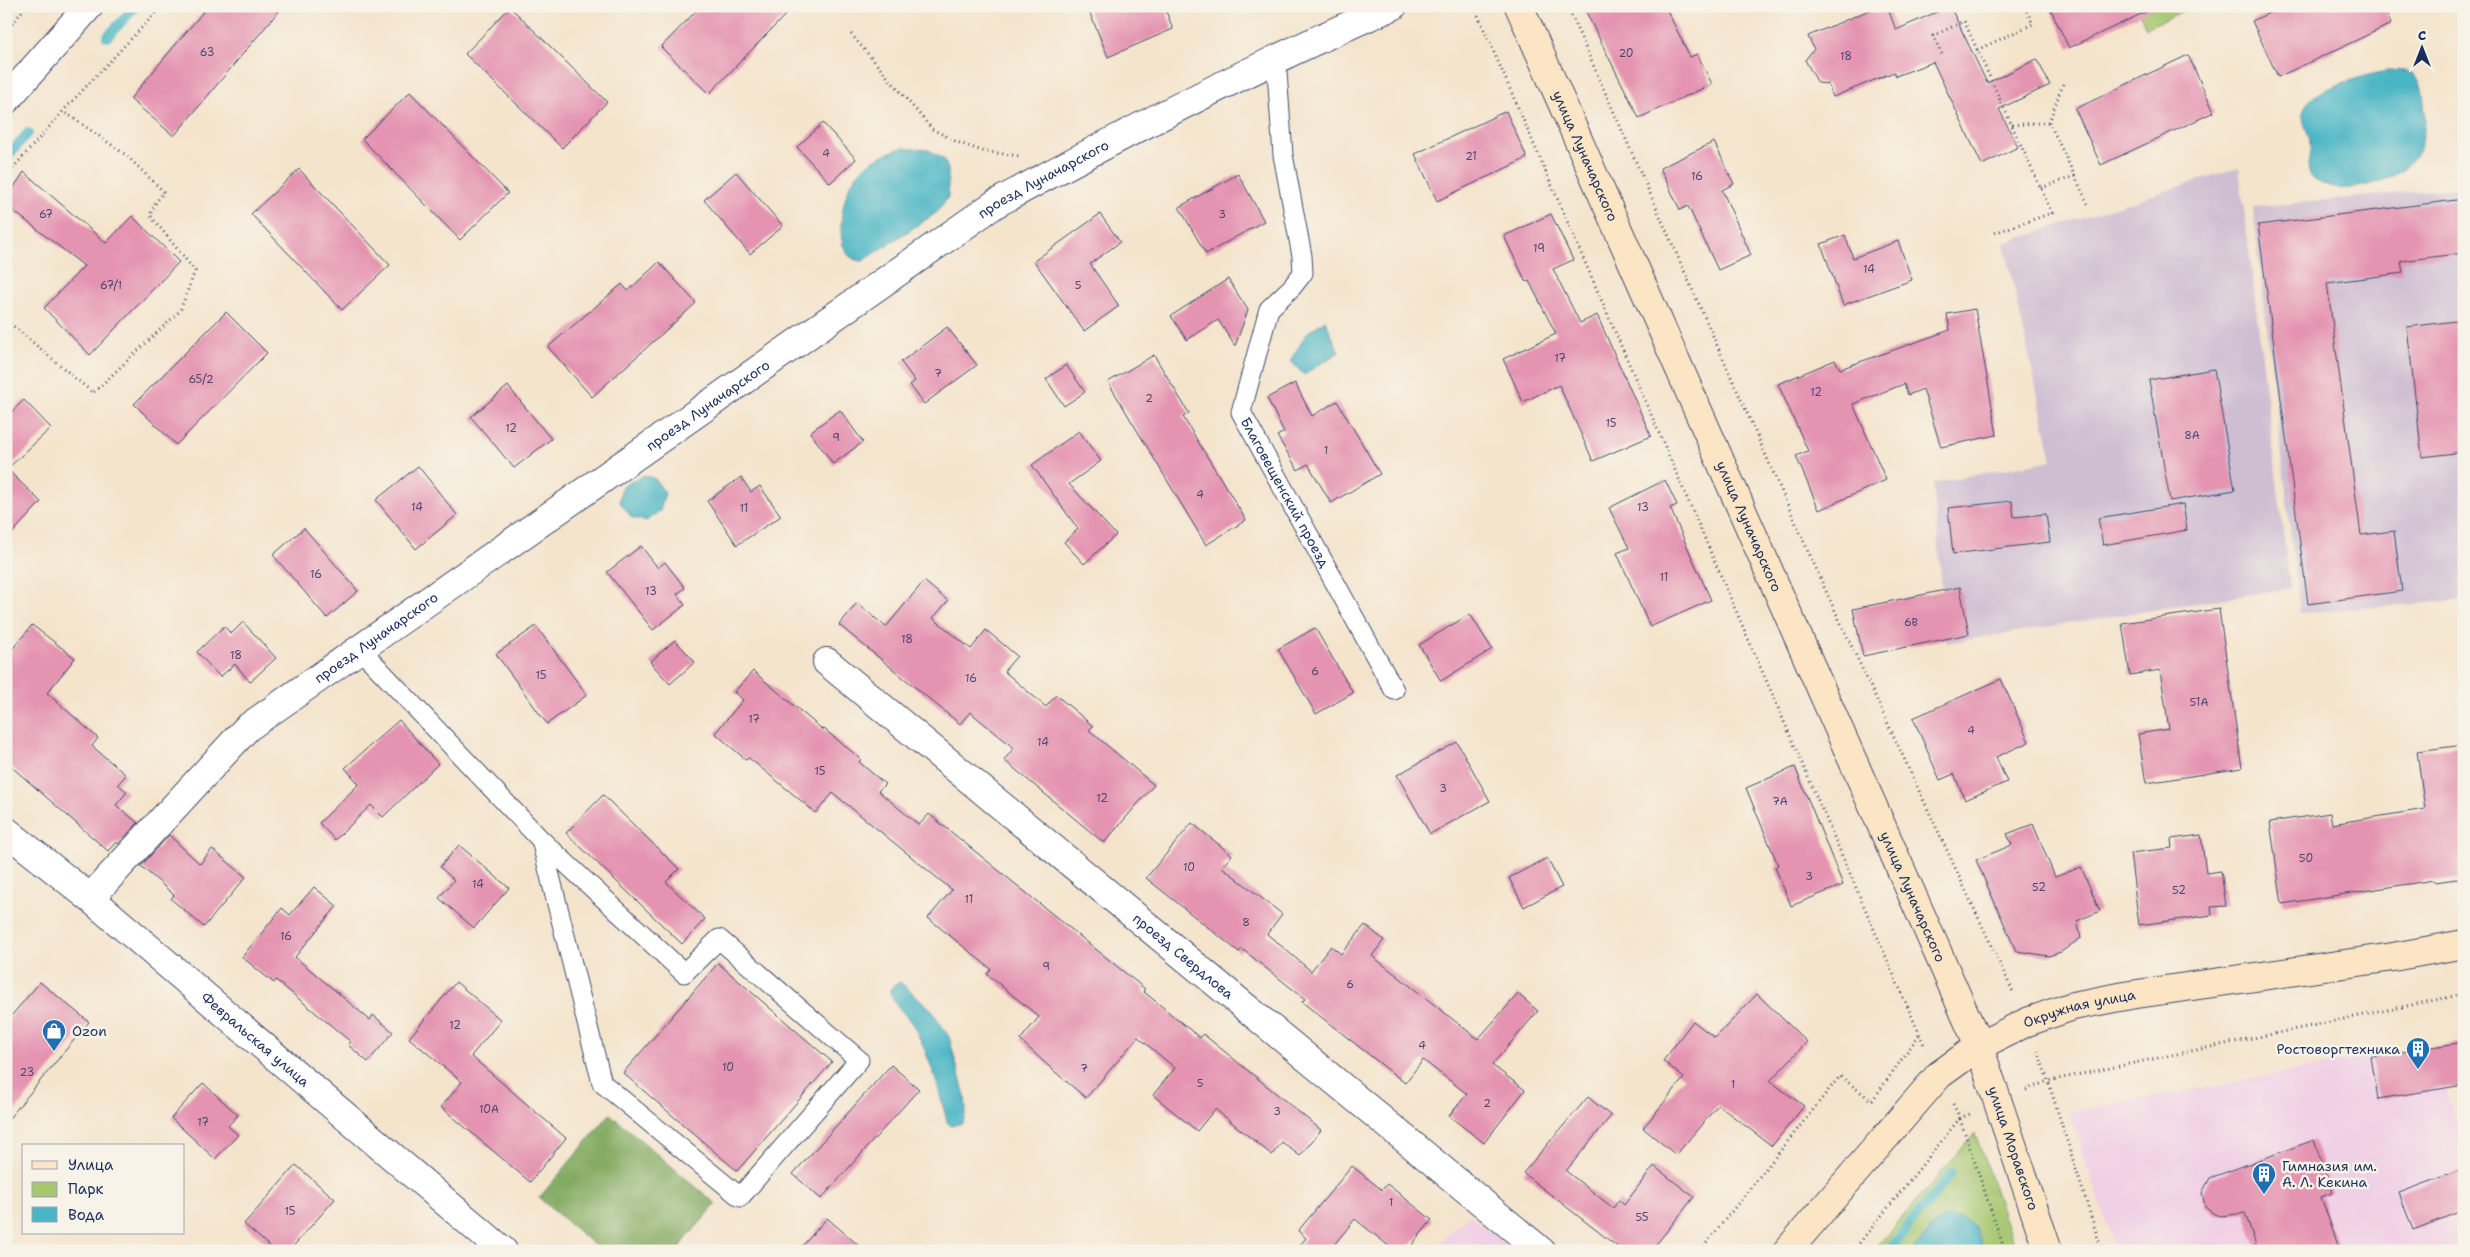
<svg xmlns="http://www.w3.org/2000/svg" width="2470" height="1257" viewBox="0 0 2470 1257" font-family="'Shantell Sans',sans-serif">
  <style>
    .built { fill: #f0d0e5 }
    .industrial { fill: #cebed2 }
    .green { fill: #a6c66f; stroke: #607a66 }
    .forest { fill: #84ab62; stroke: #506d60 }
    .water { fill: #49b5c5; stroke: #327292 }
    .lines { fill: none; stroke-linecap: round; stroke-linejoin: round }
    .stream { stroke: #49b5c5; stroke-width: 10 }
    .building { fill: #e493b0 }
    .lane-casing { stroke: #3c4a6e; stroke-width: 21 }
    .street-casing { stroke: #3c4a6e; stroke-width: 30 }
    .secondary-casing { stroke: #3c4a6e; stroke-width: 30 }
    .path { stroke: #3c4a6e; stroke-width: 3; stroke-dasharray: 1 4; stroke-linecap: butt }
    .lane { stroke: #fff; stroke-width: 19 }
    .street { stroke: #fff; stroke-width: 28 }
    .secondary { stroke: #fce5c4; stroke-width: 28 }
    .labels { text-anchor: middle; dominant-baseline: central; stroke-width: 5; stroke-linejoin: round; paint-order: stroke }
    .number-label { font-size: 11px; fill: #4d4872 }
    .street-label { font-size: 14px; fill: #1b2f5e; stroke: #f7f3e8 }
    .poi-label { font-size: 14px; fill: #1b2f5e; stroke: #f7f3e8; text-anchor: start }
  </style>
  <rect width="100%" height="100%" fill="#f7f3e8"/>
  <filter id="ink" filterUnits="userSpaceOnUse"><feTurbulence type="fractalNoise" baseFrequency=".02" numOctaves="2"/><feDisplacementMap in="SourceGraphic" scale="10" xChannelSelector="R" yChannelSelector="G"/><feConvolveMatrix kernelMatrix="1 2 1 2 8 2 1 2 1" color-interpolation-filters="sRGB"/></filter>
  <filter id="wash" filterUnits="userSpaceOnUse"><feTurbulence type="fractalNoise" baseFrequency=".0096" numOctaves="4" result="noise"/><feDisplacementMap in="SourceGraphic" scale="20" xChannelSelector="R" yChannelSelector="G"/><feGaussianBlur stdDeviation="1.12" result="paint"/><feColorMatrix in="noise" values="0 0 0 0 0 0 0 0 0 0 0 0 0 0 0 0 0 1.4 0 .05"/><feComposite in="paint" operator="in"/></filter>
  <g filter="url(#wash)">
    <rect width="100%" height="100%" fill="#f4e4cc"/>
    <!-- built -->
    <path class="built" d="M 2371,1057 L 2378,1099 L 2445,1088 L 2464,1143 L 2464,1251 L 2116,1251 L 2069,1112 Z
      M 1470,1215 L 1514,1251 L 1435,1251 L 1446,1235 Z"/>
    <!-- industrial -->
    <path class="industrial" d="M 2239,167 L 2290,588 L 1947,643 L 1933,483 L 2052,460 L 2004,243 Z
      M 2464,187 L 2464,600 L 2300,613 L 2253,207 Z"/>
    <!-- green -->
    <path class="green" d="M 2136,6 L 2194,6 L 2146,28 Z
      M 1975,1133 L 2016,1251 L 1873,1251 Z"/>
    <!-- forest -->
    <path class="forest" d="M 610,1114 L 716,1204 L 676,1251 L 601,1251 L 539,1198 Z"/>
    <!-- water -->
    <path class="water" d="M 2387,71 C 2396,71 2406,69 2413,74 C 2422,80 2423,92 2424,102 C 2429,148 2414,174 2367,185 C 2355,188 2342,190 2330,187 C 2322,185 2311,180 2309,172 C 2306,162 2312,152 2310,142 C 2309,132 2302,124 2303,113 C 2305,89 2368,75 2387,71 Z
      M 902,148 L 929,150 L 944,159 L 948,169 L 948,197 L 936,213 L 863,261 C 830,261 841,200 852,182 C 862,163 883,154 902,148 Z
      M 1325,320 L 1339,352 L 1304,375 L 1290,361 L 1307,333 Z
      M 644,475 L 655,479 L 665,493 L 660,511 L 646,521 L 632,518 L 619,501 L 622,487 Z
      M 900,982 L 931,1009 L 949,1037 L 965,1096 L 966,1110 L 963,1123 L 951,1126 L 947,1122 C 939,1089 930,1057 914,1027 C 908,1015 890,1003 890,989 Z
      M 1946,1217 C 1975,1217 1975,1227 1985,1251 L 1912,1251 L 1931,1228 Z"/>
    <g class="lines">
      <!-- stream -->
      <path class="stream" d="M 107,37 L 136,6
        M 6,158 L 28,133
        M 1888,1251 L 1951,1174"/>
    </g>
    <g id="blocks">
      <!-- building -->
      <path class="building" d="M 208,6 L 283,6 L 174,136 L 130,99 Z
        M 701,6 L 794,6 L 709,94 L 661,47 Z
        M 1087,6 L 1164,6 L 1173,29 L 1108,57 Z
        M 1583,6 L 1665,6 L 1690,57 L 1697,54 L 1712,84 L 1639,118 Z
        M 1879,6 L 1887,6 L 1896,30 L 1950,6 L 1987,83 L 2037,59 L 2050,85 L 1999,109 L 2018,147 L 1982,165 L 1933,62 L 1896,76 L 1894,72 L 1833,97 L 1828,84 L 1818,83 L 1805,60 L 1814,49 L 1808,36 Z
        M 2049,6 L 2158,6 L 2069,48 Z
        M 2284,6 L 2383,6 L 2391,24 L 2278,77 L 2252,21 Z
        M 510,7 L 607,102 L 562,148 L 465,54 Z
        M 2188,55 L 2214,112 L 2101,165 L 2075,109 Z
        M 410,92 L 508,193 L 460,240 L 362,139 Z
        M 1506,111 L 1527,158 L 1437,201 L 1415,154 Z
        M 823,123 L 856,159 L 830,183 L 797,147 Z
        M 1714,142 L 1734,184 L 1722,190 L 1751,255 L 1718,270 L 1688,206 L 1680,210 L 1660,168 Z
        M 299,169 L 390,265 L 342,310 L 251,214 Z
        M 24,172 L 106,243 L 132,216 L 179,262 L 90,355 L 44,308 L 84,266 L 6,205 L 6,199 Z
        M 736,172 L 783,226 L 750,254 L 704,200 Z
        M 1238,174 L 1264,221 L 1206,254 L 1179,207 Z
        M 2464,199 L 2464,253 L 2401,261 L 2403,273 L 2327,283 L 2361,535 L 2394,531 L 2402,591 L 2308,604 L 2258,225 Z
        M 1100,214 L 1120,242 L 1090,264 L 1119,306 L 1084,331 L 1034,261 Z
        M 1551,214 L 1573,260 L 1553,269 L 1580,323 L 1597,315 L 1651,436 L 1593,461 L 1559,385 L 1523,402 L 1503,359 L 1556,334 L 1529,281 L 1526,282 L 1504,236 Z
        M 1845,235 L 1853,258 L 1898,241 L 1912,280 L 1843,305 L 1821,244 Z
        M 659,262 L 696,303 L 592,397 L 548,347 L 622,284 L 628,291 Z
        M 1228,279 L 1248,310 L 1235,346 L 1218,320 L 1187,340 L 1171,316 Z
        M 1975,309 L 1997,435 L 1941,447 L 1923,389 L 1908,395 L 1904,384 L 1853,404 L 1886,480 L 1819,510 L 1796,456 L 1808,451 L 1778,384 L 1835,360 L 1840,369 L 1950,330 L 1947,314 Z
        M 226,312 L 267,353 L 176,445 L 134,404 Z
        M 2464,320 L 2464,452 L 2422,457 L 2407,327 Z
        M 947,327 L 977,365 L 924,404 L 910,385 L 915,381 L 901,362 Z
        M 1154,355 L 1189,413 L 1183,417 L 1246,520 L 1206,545 L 1108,382 Z
        M 1066,365 L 1085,392 L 1064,406 L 1046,379 Z
        M 2214,369 L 2235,490 L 2170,501 L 2149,380 Z
        M 1295,383 L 1312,416 L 1337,401 L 1380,474 L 1331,503 L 1308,464 L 1298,470 L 1277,436 L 1284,432 L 1267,398 Z
        M 508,386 L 551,439 L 514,468 L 471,417 Z
        M 24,400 L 51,428 L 7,469 L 41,502 L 6,540 L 6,417 Z
        M 840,410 L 863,442 L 833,464 L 810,432 Z
        M 1079,431 L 1101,461 L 1069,484 L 1116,535 L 1084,564 L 1064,542 L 1078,529 L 1032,465 Z
        M 418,466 L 457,515 L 416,549 L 376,500 Z
        M 741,477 L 751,492 L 760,486 L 781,516 L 737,545 L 707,501 Z
        M 1665,480 L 1677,505 L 1670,508 L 1711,600 L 1650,627 L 1617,553 L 1629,548 L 1609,508 Z
        M 2012,501 L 2014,517 L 2046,514 L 2050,542 L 1953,554 L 1948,508 Z
        M 2183,504 L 2187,530 L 2103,545 L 2098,518 Z
        M 304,528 L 358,591 L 327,618 L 273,555 Z
        M 641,546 L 658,568 L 665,562 L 685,588 L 677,594 L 685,605 L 653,630 L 607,572 Z
        M 924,581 L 948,601 L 933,618 L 971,649 L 986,630 L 1017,656 L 1004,671 L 1046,707 L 1056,695 L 1093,726 L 1089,730 L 1154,785 L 1104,843 L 1004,760 L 1014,748 L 970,712 L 960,724 L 839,625 L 857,603 L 886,627 Z
        M 1960,587 L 1969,634 L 1863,656 L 1853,609 Z
        M 2219,609 L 2242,768 L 2146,783 L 2138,734 L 2169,729 L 2160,670 L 2130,675 L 2122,623 Z
        M 1470,614 L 1492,649 L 1441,681 L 1419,645 Z
        M 243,622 L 276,658 L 250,682 L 235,664 L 220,677 L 197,652 L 224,626 L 231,634 Z
        M 32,625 L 75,658 L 47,693 L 98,738 L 92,746 L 126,775 L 118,784 L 127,792 L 116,805 L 138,823 L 118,844 L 116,842 L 108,851 L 6,762 L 6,657 Z
        M 536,626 L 587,695 L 547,724 L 496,654 Z
        M 1315,628 L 1353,693 L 1316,714 L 1278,649 Z
        M 675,640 L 695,662 L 670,684 L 650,662 Z
        M 753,671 L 823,730 L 824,729 L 861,759 L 859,762 L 885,784 L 878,791 L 919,825 L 929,814 L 1145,989 L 1143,991 L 1200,1038 L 1203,1034 L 1321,1130 L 1300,1156 L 1282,1142 L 1272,1155 L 1215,1109 L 1197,1131 L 1153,1095 L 1175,1068 L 1138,1037 L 1086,1098 L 1054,1071 L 1020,1040 L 1039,1017 L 987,974 L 991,969 L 928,918 L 952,890 L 833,793 L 816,813 L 749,758 L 746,760 L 715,733 L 743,700 L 734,692 Z
        M 2001,679 L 2029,742 L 1996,757 L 2007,782 L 1965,800 L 1954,774 L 1940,780 L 1913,718 Z
        M 399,720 L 438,764 L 383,817 L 371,805 L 335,840 L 319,823 L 359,784 L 345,768 Z
        M 1457,742 L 1490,801 L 1430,834 L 1397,775 Z
        M 2464,745 L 2464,878 L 2435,882 L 2434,880 L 2282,904 L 2270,822 L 2330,813 L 2332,824 L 2425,809 L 2417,751 Z
        M 1795,767 L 1843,885 L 1791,906 L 1775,867 L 1778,865 L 1746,788 Z
        M 603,795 L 679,869 L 666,882 L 705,919 L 682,944 L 566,833 Z
        M 1192,823 L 1232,855 L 1222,867 L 1282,914 L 1267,934 L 1311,971 L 1331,946 L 1341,954 L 1365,925 L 1384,940 L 1372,956 L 1478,1039 L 1518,994 L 1538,1011 L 1492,1065 L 1525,1090 L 1484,1143 L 1449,1116 L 1467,1094 L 1423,1060 L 1405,1083 L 1302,1002 L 1305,999 L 1242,949 L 1239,952 L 1146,878 Z
        M 2033,824 L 2055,877 L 2081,867 L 2100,911 L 2077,921 L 2081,938 L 2061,952 L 2049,956 L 2016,951 L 1976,860 L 2012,845 L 2007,834 Z
        M 169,835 L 200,864 L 212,849 L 246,877 L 204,927 L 171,899 L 174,895 L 141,866 Z
        M 2201,835 L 2206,873 L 2221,871 L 2226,906 L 2211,907 L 2212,915 L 2139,925 L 2130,853 L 2172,848 L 2171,839 Z
        M 459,845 L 509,888 L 474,928 L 439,898 L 454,880 L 440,867 Z
        M 1547,858 L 1562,887 L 1524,907 L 1509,878 Z
        M 314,887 L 337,906 L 295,957 L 370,1020 L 373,1015 L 393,1032 L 368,1062 L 348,1045 L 351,1042 L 276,980 L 274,983 L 242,957 L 282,908 L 290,915 Z
        M 718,963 L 832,1062 L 737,1171 L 623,1073 Z
        M 40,982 L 89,1022 L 6,1122 L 6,1022 Z
        M 456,982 L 501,1020 L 471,1056 L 566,1138 L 530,1182 L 441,1107 L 462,1082 L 409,1038 Z
        M 1757,994 L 1807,1042 L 1770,1081 L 1804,1106 L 1772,1146 L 1718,1105 L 1676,1155 L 1643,1128 L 1684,1078 L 1663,1061 L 1693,1021 L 1715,1038 Z
        M 2464,1042 L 2464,1085 L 2378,1099 L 2371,1057 Z
        M 891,1065 L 919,1089 L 821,1199 L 793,1174 Z
        M 203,1083 L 238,1115 L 228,1126 L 238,1135 L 215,1159 L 171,1118 Z
        M 1588,1097 L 1611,1116 L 1566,1171 L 1613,1208 L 1619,1200 L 1624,1205 L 1654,1166 L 1694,1197 L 1651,1251 L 1623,1251 L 1523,1173 Z
        M 2314,1140 L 2332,1193 L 2321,1197 L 2340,1251 L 2258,1251 L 2245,1213 L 2221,1216 L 2214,1214 L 2205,1207 L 2202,1193 L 2210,1178 Z
        M 296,1165 L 335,1199 L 289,1251 L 275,1251 L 244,1224 Z
        M 1352,1166 L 1382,1190 L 1387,1184 L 1432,1220 L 1407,1251 L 1395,1251 L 1355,1219 L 1329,1251 L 1295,1251 L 1306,1238 L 1298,1231 Z
        M 2464,1169 L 2464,1210 L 2413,1230 L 2399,1193 Z
        M 827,1218 L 865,1251 L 798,1251 Z"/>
    </g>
  </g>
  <g filter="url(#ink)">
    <use href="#blocks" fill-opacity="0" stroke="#3c4a6e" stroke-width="1"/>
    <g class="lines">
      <!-- lane casing -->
      <g class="lane-casing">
        <g id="lane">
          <path id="s1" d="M 1276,58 L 1283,155 L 1302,256 L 1303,273 L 1292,287 L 1269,309 L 1241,412 L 1394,690"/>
          <path d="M 359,648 L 541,840 L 684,973 L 719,939 L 859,1060 L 740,1197 L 602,1083 L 541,840"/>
        </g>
      </g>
      <!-- street casing -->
      <g class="street-casing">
        <g id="street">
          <path d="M 6,100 L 89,6"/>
          <path id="s2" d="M 827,662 L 1541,1251"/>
          <path id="s3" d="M 6,831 L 90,898 L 503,1251"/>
          <path id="s4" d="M 90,898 L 247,728 L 995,204 C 1125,133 1256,65 1393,6"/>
        </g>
      </g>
      <!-- secondary casing -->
      <g class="secondary-casing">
        <g id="secondary">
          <path id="s5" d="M 1519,6 L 1979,1046 L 2048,1251"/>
          <path id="s6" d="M 1787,1251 L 1939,1075 L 1979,1046 L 2027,1022 L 2073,1006 L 2130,995 L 2393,957 L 2464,944"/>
        </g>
      </g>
      <!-- path -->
      <path class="path" d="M 1474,6 L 1925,1047
        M 1567,6 L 1824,587 L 2014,994
        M 6,32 L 26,6
        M 851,34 L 932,129 L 957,142 L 982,151 L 1019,156
        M 1977,50 L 2033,24 L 2024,6
        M 1942,54 L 1933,36 L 1964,21 L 2052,213 L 1994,233
        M 2063,84 L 2049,122 L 2088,204
        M 2012,125 L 2049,122
        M 6,176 L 64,110 L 162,6
        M 2041,188 L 2075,176
        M 6,320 L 93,393 L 180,311 L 195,271 L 150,215 L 156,202 L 164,192 L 126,155 L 63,111
        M 2026,1090 L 2048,1081 L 2038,1051
        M 1953,1104 L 1960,1118 L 1970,1114
        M 1960,1119 L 2005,1251
        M 1700,1251 L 1840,1076 L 1872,1101 L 1919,1035
        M 1853,1251 L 1960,1118
        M 2102,1251 L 2048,1081 L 2464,994"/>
      <!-- lane -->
      <use href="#lane" class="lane"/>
      <!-- street -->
      <use href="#street" class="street"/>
      <!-- secondary -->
      <use href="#secondary" class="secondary"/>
    </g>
  </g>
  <!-- icons -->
  <defs>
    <g id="shop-pin" transform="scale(1.25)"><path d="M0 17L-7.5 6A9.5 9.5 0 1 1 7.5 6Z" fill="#1f6fb2" stroke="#f7f3e8"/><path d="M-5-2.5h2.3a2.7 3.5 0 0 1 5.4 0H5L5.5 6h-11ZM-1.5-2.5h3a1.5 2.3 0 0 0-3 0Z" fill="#fff"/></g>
    <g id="building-pin" transform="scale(1.25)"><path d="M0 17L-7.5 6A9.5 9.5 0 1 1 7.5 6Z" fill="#1f6fb2" stroke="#f7f3e8"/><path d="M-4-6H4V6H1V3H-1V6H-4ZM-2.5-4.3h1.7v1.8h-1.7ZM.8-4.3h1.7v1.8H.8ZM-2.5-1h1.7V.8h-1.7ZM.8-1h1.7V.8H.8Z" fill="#fff"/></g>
  </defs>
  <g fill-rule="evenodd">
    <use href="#shop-pin" x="54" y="1031"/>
    <use href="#building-pin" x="2418" y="1049"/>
    <use href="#building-pin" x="2264" y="1174"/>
  </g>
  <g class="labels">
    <!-- number labels -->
    <g class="number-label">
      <text x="207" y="52">63</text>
      <text x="1626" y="53">20</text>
      <text x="1846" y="56">18</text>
      <text x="826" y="153">4</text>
      <text x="1471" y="156">21</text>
      <text x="1697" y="176">16</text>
      <text x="46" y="214">67</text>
      <text x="1222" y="214">3</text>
      <text x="1539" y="248">19</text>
      <text x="1869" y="269">14</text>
      <text x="111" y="285">67/1</text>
      <text x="1078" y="285">5</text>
      <text x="1560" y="358">17</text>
      <text x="938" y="373">7</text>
      <text x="201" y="379">65/2</text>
      <text x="1816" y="392">12</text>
      <text x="1149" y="398">2</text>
      <text x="1611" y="423">15</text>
      <text x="511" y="428">12</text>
      <text x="2192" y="435">8А</text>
      <text x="836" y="437">9</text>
      <text x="1326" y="450">1</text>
      <text x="1200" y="494">4</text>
      <text x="417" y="507">14</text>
      <text x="1643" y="507">13</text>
      <text x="744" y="508">11</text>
      <text x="316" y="574">16</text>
      <text x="1664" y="577">11</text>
      <text x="651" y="591">13</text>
      <text x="1911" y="622">6В</text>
      <text x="907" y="639">18</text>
      <text x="236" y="655">18</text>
      <text x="1315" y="671">6</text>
      <text x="541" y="675">15</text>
      <text x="971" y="678">16</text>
      <text x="2199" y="702">51А</text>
      <text x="754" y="719">17</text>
      <text x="1971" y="730">4</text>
      <text x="1043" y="742">14</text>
      <text x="820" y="771">15</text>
      <text x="1443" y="788">3</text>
      <text x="1102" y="798">12</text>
      <text x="1780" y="801">7А</text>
      <text x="2306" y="858">50</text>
      <text x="1189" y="867">10</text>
      <text x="1809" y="876">3</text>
      <text x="478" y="884">14</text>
      <text x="2039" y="887">52</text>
      <text x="2179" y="890">52</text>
      <text x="969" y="899">11</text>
      <text x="1246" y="922">8</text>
      <text x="286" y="936">16</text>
      <text x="1046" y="966">9</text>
      <text x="1350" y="984">6</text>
      <text x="455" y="1025">12</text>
      <text x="1422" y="1045">4</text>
      <text x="728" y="1067">10</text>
      <text x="1084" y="1068">7</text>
      <text x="27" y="1072">23</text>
      <text x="1200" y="1083">5</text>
      <text x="1733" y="1084">1</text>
      <text x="1487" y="1103">2</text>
      <text x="489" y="1109">10А</text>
      <text x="1277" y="1111">3</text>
      <text x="203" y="1122">17</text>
      <text x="1391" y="1202">1</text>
      <text x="290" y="1211">15</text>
      <text x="1642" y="1217">55</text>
    </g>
    <!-- street labels -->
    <g class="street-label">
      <text stroke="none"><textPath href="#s5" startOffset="164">улица Луначарского</textPath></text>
      <text stroke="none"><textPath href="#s4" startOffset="1199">проезд Луначарского</textPath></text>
      <text stroke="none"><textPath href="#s4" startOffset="794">проезд Луначарского</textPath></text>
      <text stroke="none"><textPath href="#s1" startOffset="465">Благовещенский проезд</textPath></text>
      <text stroke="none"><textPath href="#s5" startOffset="569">улица Луначарского</textPath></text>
      <text stroke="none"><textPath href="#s4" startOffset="389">проезд Луначарского</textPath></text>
      <text stroke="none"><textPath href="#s5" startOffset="974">улица Луначарского</textPath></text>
      <text stroke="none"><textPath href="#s2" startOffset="462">проезд Свердлова</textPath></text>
      <text stroke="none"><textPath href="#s6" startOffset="390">Окружная улица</textPath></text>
      <text stroke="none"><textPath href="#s3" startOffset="325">Февральская улица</textPath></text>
      <text stroke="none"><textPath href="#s5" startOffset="1245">улица Моравского</textPath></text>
    </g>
    <!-- poi labels -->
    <g class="poi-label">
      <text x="72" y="1031">Ozon</text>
      <text x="2400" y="1049" text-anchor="end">Ростоворгтехника</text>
      <text x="2282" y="1166">Гимназия им.<tspan x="2282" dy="16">А. Л. Кекина</tspan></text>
    </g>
  </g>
  <!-- margin -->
  <rect width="2470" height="1257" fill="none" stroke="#f7f3e8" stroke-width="25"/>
  <!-- legend -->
  <rect x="22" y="1144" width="162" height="90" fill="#f7f3e8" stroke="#9fa5b1"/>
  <rect x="32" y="1161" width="25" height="8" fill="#fce5c4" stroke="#9fa5b1"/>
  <text x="68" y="1170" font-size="15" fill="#1b2f5e">Улица</text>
  <rect x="32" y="1182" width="25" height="15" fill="#a6c66f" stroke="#9fa5b1"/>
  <text x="68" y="1194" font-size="15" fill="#1b2f5e">Парк</text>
  <rect x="32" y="1207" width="25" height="15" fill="#49b5c5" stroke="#9fa5b1"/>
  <text x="68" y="1220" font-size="15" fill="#1b2f5e">Вода</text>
  <!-- north arrow -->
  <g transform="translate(2422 48)" stroke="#f7f3e8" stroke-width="4" paint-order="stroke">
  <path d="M0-4L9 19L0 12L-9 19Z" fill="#1b2f5e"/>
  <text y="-8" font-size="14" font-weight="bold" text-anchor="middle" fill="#1b2f5e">С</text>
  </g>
</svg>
